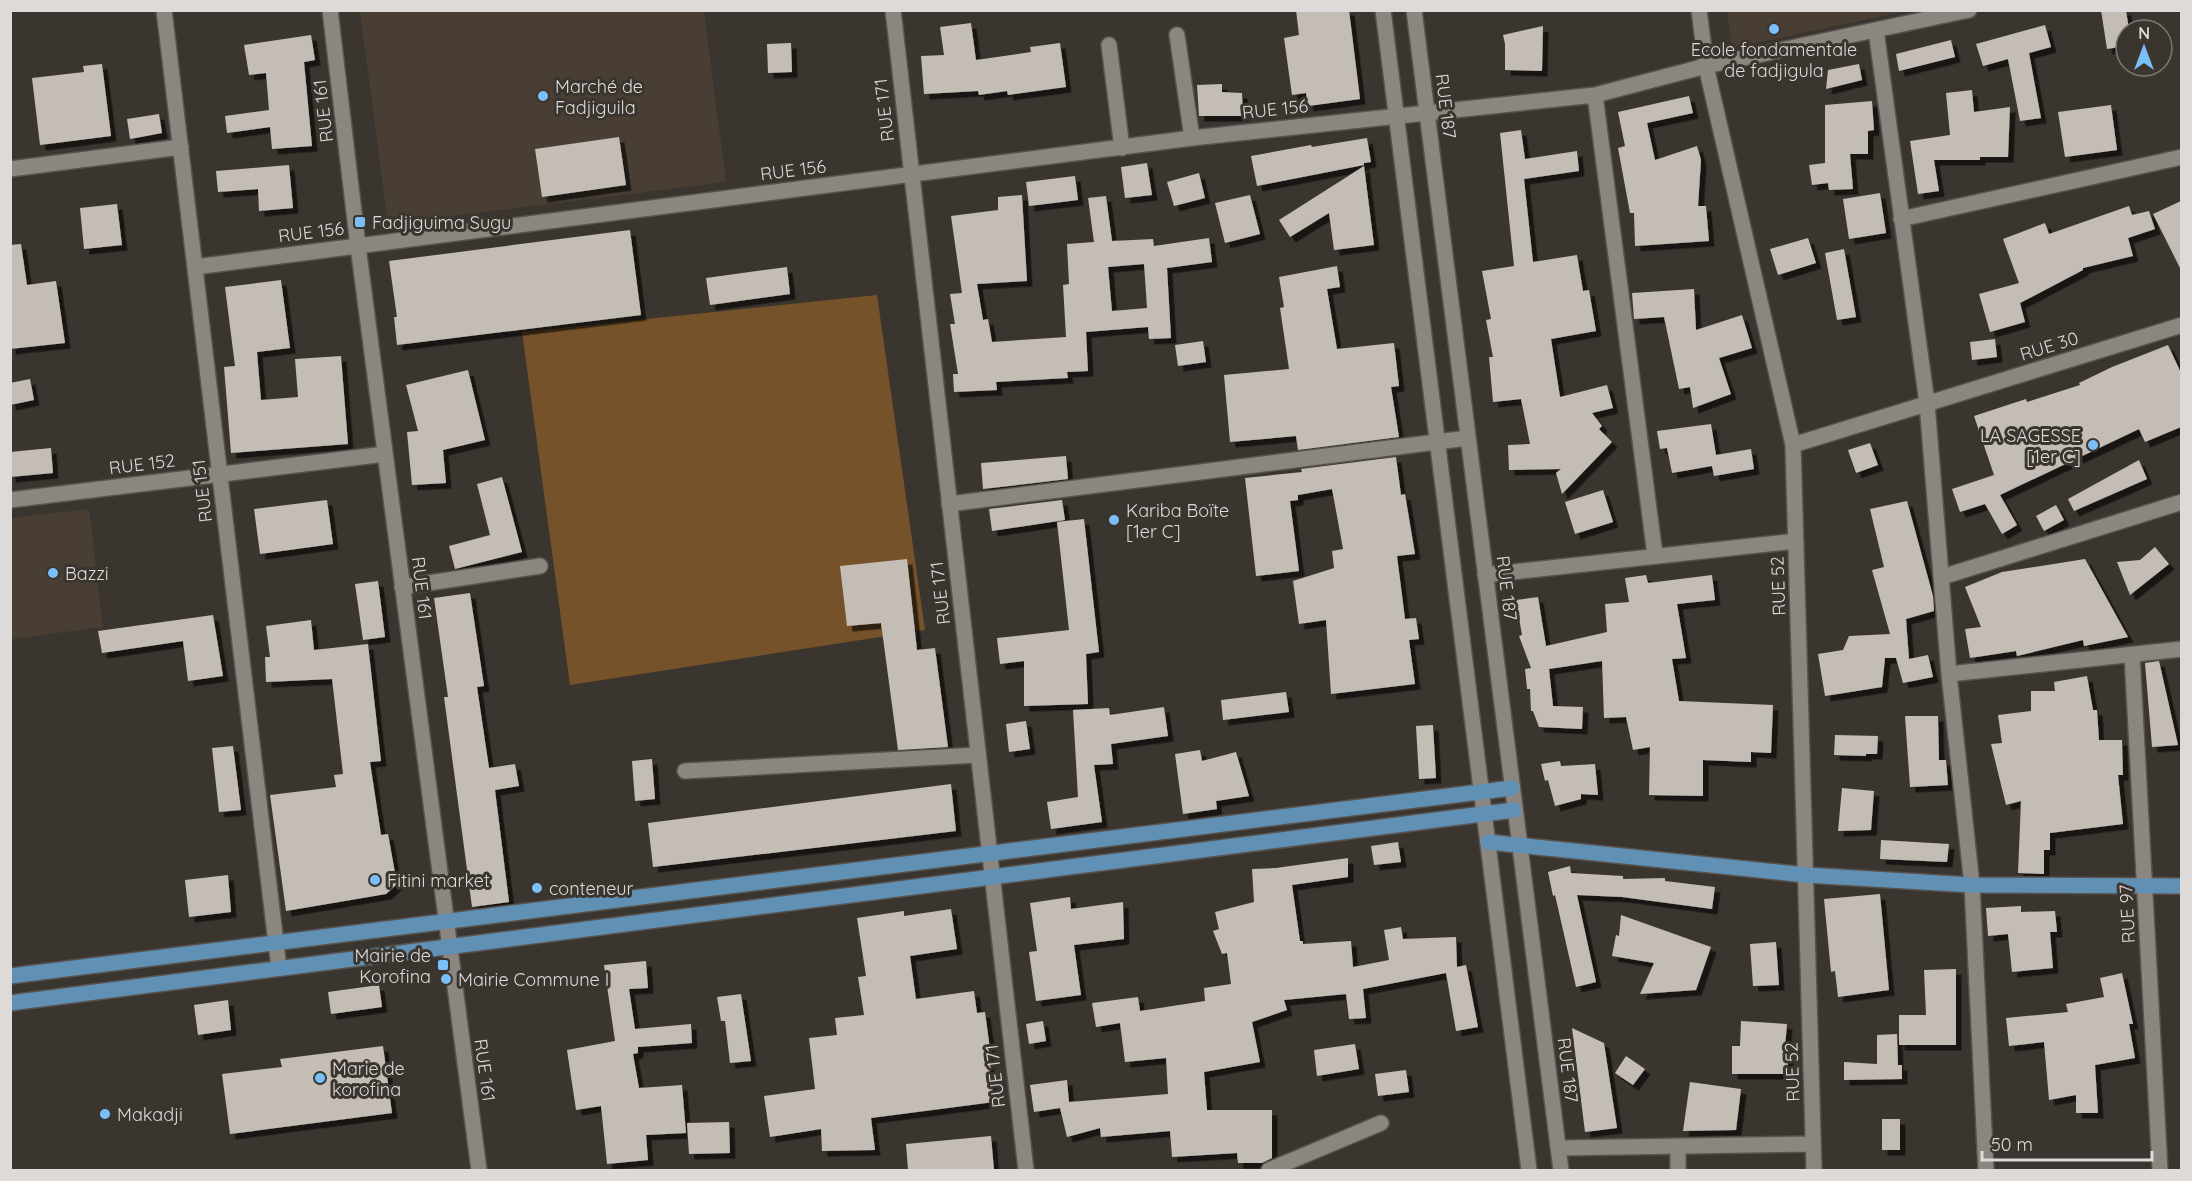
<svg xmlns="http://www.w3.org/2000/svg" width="2192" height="1181" viewBox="0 0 2192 1181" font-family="Quicksand,sans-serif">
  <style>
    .built { fill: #483e34 }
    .green { fill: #755229 }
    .building { fill: #c3bdb6; fill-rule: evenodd; filter: url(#shadow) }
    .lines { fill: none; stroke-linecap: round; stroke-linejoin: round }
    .minor-casing { stroke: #57524d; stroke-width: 18 }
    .major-casing { stroke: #57524d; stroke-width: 18 }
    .minor { stroke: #8c8680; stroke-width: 15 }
    .major { stroke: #6090b4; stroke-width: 15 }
    .poi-dot { fill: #7abff8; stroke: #3b3530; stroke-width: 2 }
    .labels { text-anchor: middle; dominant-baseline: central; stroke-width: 6; stroke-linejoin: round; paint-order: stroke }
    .poi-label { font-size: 18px; fill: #dedad7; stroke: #3b3530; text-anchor: start }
    .street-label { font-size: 18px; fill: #dedad7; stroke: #3b3530 }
  </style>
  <defs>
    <filter id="shadow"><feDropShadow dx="5.5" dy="5.5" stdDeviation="0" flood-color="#0009"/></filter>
  </defs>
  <rect width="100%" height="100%" fill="#3b3530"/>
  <!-- built -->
  <path class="built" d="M 360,11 L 704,11 L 726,182 L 388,224 Z
    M 1727,11 L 1727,10 L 1907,11 L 1732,48 Z
    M 89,509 L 103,627 L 11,639 L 11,518 Z"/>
  <!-- green -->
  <path class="green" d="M 877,295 L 925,630 L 570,685 L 522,332 Z"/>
  <!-- building -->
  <path class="building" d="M 1296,10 L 1349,10 L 1360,99 L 1308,106 L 1306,93 L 1292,95 L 1284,38 L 1299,35 Z
    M 2101,10 L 2126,10 L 2129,30 L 2126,30 L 2126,46 L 2107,49 Z
    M 971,23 L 976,60 L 1031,52 L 1030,47 L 1060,43 L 1066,87 L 1008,95 L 1007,91 L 979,95 L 978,91 L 924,94 L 921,56 L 944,55 L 940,27 Z
    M 2045,25 L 2051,47 L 2029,53 L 2041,118 L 2020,121 L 2008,59 L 1983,66 L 1976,44 Z
    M 1543,26 L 1542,71 L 1505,70 L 1505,44 L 1503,35 Z
    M 311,35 L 315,60 L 304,62 L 312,146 L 272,149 L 270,127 L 227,133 L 225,116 L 269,110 L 266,73 L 249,75 L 244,45 Z
    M 1951,40 L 1955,57 L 1899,71 L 1896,54 Z
    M 791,43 L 792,72 L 768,73 L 767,44 Z
    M 102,64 L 111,136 L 40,145 L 32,78 L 84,72 L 83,66 Z
    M 1859,64 L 1862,80 L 1826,89 L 1828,70 Z
    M 1222,84 L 1222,92 L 1242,93 L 1243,116 L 1199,116 L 1197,85 Z
    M 1972,90 L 1974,112 L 2010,107 L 2008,157 L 1980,157 L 1980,160 L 1934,160 L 1939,191 L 1918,194 L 1910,141 L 1950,135 L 1946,93 Z
    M 1689,96 L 1693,113 L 1647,123 L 1655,160 L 1697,146 L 1701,160 L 1698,206 L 1706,206 L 1709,241 L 1635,246 L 1634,213 L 1630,213 L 1618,148 L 1625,146 L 1618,112 Z
    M 1872,101 L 1874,130 L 1868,131 L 1868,154 L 1850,154 L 1853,189 L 1829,190 L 1828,183 L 1812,185 L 1809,165 L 1825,163 L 1825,105 Z
    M 2111,105 L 2117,150 L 2065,157 L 2058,112 Z
    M 159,114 L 162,133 L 130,139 L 127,119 Z
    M 1521,130 L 1525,159 L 1577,151 L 1579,171 L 1524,179 L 1533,262 L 1577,255 L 1583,291 L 1589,290 L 1596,331 L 1551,339 L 1560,397 L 1607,385 L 1613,408 L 1592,413 L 1602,426 L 1599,429 L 1612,442 L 1562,494 L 1556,473 L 1561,469 L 1509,470 L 1508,445 L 1530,444 L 1521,399 L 1493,402 L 1489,357 L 1493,357 L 1486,320 L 1491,319 L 1482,271 L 1514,266 L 1500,133 Z
    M 619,137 L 626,185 L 542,197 L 535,149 Z
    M 1367,138 L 1371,162 L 1364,163 L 1364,165 L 1257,186 L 1251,156 L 1311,145 L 1312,147 Z
    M 1147,163 L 1152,195 L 1125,198 L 1121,167 Z
    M 289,165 L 293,208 L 259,211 L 258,189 L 218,192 L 216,171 Z
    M 1364,166 L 1374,245 L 1334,250 L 1329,213 L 1290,237 L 1279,220 Z
    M 1199,173 L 1205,198 L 1174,206 L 1167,182 Z
    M 1075,176 L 1078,200 L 1029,206 L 1026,182 Z
    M 1880,193 L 1886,233 L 1849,239 L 1843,199 Z
    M 1022,195 L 1027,281 L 977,284 L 983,320 L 988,319 L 992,342 L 1066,337 L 1063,285 L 1069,284 L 1067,244 L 1094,242 L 1088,198 L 1106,196 L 1112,241 L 1153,239 L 1154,246 L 1209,238 L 1212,262 L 1167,268 L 1171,338 L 1149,339 L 1148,327 L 1086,332 L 1088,371 L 1067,372 L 1068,378 L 996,382 L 997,390 L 954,392 L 953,374 L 958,374 L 950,324 L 955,324 L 950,294 L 962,293 L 951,216 L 998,210 L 998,197 ZM 1144,264 L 1147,308 L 1112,311 L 1108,267 Z
    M 1250,195 L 1260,234 L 1225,243 L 1215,203 Z
    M 2181,201 L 2181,270 L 2153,214 Z
    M 117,204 L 122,245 L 84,249 L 80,208 Z
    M 2129,206 L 2132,215 L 2149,211 L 2155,229 L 2128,238 L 2133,256 L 2083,268 L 2083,270 L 2020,303 L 2025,322 L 1990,332 L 1979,294 L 2019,283 L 2003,239 L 2045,223 L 2049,234 Z
    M 630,230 L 641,315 L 397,345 L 394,317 L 397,317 L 389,261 Z
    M 1808,238 L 1816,263 L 1778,275 L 1770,249 Z
    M 21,244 L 27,285 L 56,281 L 65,343 L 10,349 L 10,245 Z
    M 1844,249 L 1856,317 L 1837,320 L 1825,253 Z
    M 1337,266 L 1340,287 L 1327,289 L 1337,349 L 1394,343 L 1399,386 L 1391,387 L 1399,437 L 1298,450 L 1296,436 L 1230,442 L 1224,375 L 1289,369 L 1280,308 L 1284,307 L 1279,277 Z
    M 787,267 L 790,294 L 710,305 L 706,278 Z
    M 281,280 L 290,348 L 257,352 L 261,400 L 298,397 L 295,359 L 341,356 L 348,444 L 231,453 L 224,367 L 235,366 L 225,287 Z
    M 1694,289 L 1696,330 L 1742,315 L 1752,348 L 1719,358 L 1731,394 L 1693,408 L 1690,387 L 1679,389 L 1664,317 L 1634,319 L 1632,293 Z
    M 1995,339 L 1997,357 L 1972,360 L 1970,342 Z
    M 1203,341 L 1206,362 L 1178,366 L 1175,345 Z
    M 2168,345 L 2181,373 L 2181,427 L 2145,442 L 2139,429 L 2000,495 L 2017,525 L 2002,534 L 1985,504 L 1960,512 L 1952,489 L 1994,475 L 1974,416 L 2026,399 L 2027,402 L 2080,385 L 2079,383 L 2112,367 Z
    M 468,370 L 485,440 L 443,450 L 446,483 L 412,485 L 407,432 L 418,431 L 406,385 Z
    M 30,379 L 34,400 L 10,405 L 10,383 Z
    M 1711,424 L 1716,455 L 1751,449 L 1754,469 L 1714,476 L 1712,466 L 1672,473 L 1667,448 L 1660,449 L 1657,431 Z
    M 1870,443 L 1878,465 L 1856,473 L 1848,450 Z
    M 51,448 L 53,473 L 10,477 L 10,452 Z
    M 1066,456 L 1068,479 L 983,489 L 981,463 Z
    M 1396,457 L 1401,495 L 1405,494 L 1415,554 L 1397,556 L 1405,619 L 1416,618 L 1419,639 L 1409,640 L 1415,684 L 1331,694 L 1326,620 L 1299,624 L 1293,581 L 1334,568 L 1332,551 L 1343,549 L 1332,489 L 1298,495 L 1298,500 L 1290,501 L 1299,571 L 1256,576 L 1245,478 L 1302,472 L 1301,469 Z
    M 2139,460 L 2147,479 L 2074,511 L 2068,499 Z
    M 502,477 L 522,552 L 455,569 L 449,546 L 490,535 L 477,484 Z
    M 1603,490 L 1613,522 L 1575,534 L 1565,502 Z
    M 327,500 L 333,544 L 260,554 L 254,509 Z
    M 1062,500 L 1065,520 L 992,531 L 989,509 Z
    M 1907,501 L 1933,596 L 1934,611 L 1906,619 L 1909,659 L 1928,655 L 1933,677 L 1903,683 L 1896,658 L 1885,658 L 1882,687 L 1825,696 L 1818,654 L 1843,650 L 1849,636 L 1890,634 L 1872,570 L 1884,567 L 1870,509 Z
    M 2056,505 L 2064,520 L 2044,531 L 2036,516 Z
    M 1084,519 L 1099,652 L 1086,654 L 1088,704 L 1024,706 L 1024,661 L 1000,664 L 997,638 L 1069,630 L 1057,522 Z
    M 2155,547 L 2169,564 L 2130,595 L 2117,562 L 2140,560 Z
    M 907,559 L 917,650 L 935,648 L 948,747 L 898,750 L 881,623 L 847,626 L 840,566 Z
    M 2085,559 L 2128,637 L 2084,646 L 2083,640 L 2017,656 L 2016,651 L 1970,658 L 1965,629 L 1981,627 L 1965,587 L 2002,572 Z
    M 1646,575 L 1648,583 L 1712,575 L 1715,600 L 1677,604 L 1686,658 L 1672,659 L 1679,701 L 1773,705 L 1771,753 L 1751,752 L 1751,762 L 1703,760 L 1703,796 L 1649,795 L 1650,747 L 1633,750 L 1626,717 L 1604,718 L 1602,661 L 1549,669 L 1553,706 L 1583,707 L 1582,729 L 1539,727 L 1533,711 L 1531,711 L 1530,689 L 1527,689 L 1525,669 L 1531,668 L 1519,636 L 1522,635 L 1516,600 L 1538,597 L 1546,646 L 1607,632 L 1605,604 L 1629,602 L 1625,578 Z
    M 378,581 L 385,637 L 363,640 L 355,584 Z
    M 470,593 L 484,686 L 477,687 L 489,768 L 515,764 L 519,786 L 495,790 L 509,902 L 472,907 L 444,697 L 448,697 L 434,598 Z
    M 213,615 L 223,676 L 188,681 L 183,641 L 102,653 L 98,631 Z
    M 311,620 L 314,650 L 368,644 L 381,761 L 370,762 L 381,835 L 388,834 L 397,884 L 386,894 L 286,911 L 270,795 L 336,787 L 334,775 L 343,774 L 332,679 L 266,682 L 265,657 L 270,657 L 266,626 Z
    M 2159,661 L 2178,745 L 2152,747 L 2145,663 Z
    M 2087,676 L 2093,710 L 2097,710 L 2099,740 L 2122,740 L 2123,775 L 2118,775 L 2123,824 L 2050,833 L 2050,850 L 2044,850 L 2044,874 L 2018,873 L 2021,801 L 2006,805 L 1991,744 L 2002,743 L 1998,715 L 2031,711 L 2031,691 L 2055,691 L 2054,682 Z
    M 1286,692 L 1289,712 L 1223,720 L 1221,700 Z
    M 1164,707 L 1168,736 L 1111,744 L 1113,764 L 1094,765 L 1102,822 L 1051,829 L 1047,802 L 1078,797 L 1073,710 L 1109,708 L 1110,715 Z
    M 1905,716 L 1938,716 L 1939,760 L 1946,760 L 1948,785 L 1910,787 Z
    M 1026,721 L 1030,749 L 1009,752 L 1006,724 Z
    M 1433,725 L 1436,778 L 1419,779 L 1416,726 Z
    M 1835,735 L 1878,736 L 1877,754 L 1866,754 L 1866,756 L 1834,755 Z
    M 233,746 L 241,810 L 219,812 L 212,748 Z
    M 1200,750 L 1202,761 L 1236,752 L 1249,796 L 1216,801 L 1217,809 L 1183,814 L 1175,754 Z
    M 652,759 L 655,799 L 635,801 L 632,761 Z
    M 1560,761 L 1561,766 L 1595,764 L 1598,795 L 1581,794 L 1581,799 L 1555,806 L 1548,780 L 1545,781 L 1541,764 Z
    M 951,784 L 956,831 L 653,867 L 648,823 Z
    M 1842,788 L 1874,791 L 1871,830 L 1838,831 Z
    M 1881,840 L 1949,844 L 1947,862 L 1880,859 Z
    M 1398,842 L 1401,862 L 1374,865 L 1371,846 Z
    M 1348,858 L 1348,877 L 1292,885 L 1300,941 L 1303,941 L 1303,944 L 1351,941 L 1353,967 L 1389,960 L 1384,930 L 1401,927 L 1403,939 L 1456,937 L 1457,967 L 1466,965 L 1478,1027 L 1456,1031 L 1446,973 L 1363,989 L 1366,1018 L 1349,1019 L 1346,994 L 1284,1000 L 1287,1010 L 1252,1022 L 1260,1062 L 1204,1072 L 1207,1110 L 1272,1110 L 1272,1158 L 1262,1163 L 1238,1163 L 1237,1153 L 1172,1157 L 1170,1131 L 1101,1137 L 1100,1128 L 1067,1137 L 1060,1108 L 1034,1112 L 1030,1085 L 1067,1080 L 1069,1102 L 1168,1094 L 1166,1058 L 1125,1062 L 1120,1023 L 1096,1027 L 1092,1003 L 1138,997 L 1140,1011 L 1205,1001 L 1204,988 L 1231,984 L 1227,953 L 1222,954 L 1213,931 L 1219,929 L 1215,912 L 1254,902 L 1252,869 L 1276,868 Z
    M 1570,866 L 1571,873 L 1623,876 L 1623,879 L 1665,878 L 1665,881 L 1715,887 L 1712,909 L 1622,897 L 1577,895 L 1596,982 L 1576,987 L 1555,895 L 1553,896 L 1548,872 Z
    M 228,875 L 231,912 L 189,917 L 185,880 Z
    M 1880,894 L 1889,990 L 1838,997 L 1835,971 L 1831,972 L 1824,899 Z
    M 1070,897 L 1071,909 L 1123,902 L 1124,939 L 1074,945 L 1081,995 L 1036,1001 L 1029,952 L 1037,951 L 1030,903 Z
    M 2021,906 L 2021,912 L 2055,911 L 2057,932 L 2050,932 L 2053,968 L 2012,972 L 2008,934 L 1988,936 L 1986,908 Z
    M 951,909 L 957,949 L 910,956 L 916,999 L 974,991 L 977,1013 L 985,1012 L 991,1057 L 988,1057 L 994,1102 L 871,1118 L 875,1150 L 822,1151 L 821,1129 L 770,1137 L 764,1096 L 815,1089 L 809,1038 L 837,1035 L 835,1018 L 864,1015 L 858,977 L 866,976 L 857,918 L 904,911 L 904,916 Z
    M 1621,915 L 1711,947 L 1696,990 L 1640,994 L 1654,963 L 1612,956 L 1616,935 L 1619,936 Z
    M 1776,942 L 1779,985 L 1753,986 L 1750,944 Z
    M 646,961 L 648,988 L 629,989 L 635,1029 L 691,1024 L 692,1043 L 638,1047 L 638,1053 L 633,1054 L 639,1088 L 682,1085 L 686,1133 L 646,1135 L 648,1160 L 607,1164 L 601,1106 L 576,1110 L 567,1050 L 615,1041 L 604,965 Z
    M 1956,969 L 1956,1045 L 1899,1045 L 1899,1015 L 1926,1015 L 1924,970 Z
    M 2122,973 L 2133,1024 L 2129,1024 L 2135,1058 L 2095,1065 L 2098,1113 L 2076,1113 L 2076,1095 L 2049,1100 L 2044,1042 L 2009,1046 L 2006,1018 L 2068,1012 L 2066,1004 L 2104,997 L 2100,978 Z
    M 379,985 L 382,1007 L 331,1014 L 328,992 Z
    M 741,994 L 751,1061 L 730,1063 L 725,1021 L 721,1021 L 717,997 Z
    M 228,1000 L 231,1030 L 198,1035 L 194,1005 Z
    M 1043,1021 L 1046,1041 L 1029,1044 L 1026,1024 Z
    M 1741,1021 L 1787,1024 L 1785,1047 L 1788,1047 L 1788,1074 L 1732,1074 L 1732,1046 L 1740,1046 Z
    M 1572,1028 L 1604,1043 L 1617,1128 L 1585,1132 Z
    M 1897,1034 L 1898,1065 L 1902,1065 L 1902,1079 L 1844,1080 L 1844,1062 L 1877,1064 L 1877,1035 Z
    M 1355,1044 L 1359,1069 L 1317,1076 L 1314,1050 Z
    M 383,1046 L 392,1113 L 230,1134 L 222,1074 L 282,1067 L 280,1059 Z
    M 1626,1056 L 1645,1069 L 1633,1085 L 1615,1073 Z
    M 1406,1070 L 1409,1092 L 1378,1096 L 1375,1074 Z
    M 1690,1082 L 1741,1089 L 1736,1130 L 1683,1131 Z
    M 1882,1119 L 1900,1119 L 1900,1150 L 1882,1150 Z
    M 729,1122 L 730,1153 L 689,1154 L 687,1123 Z
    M 991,1136 L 994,1170 L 908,1170 L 906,1144 Z"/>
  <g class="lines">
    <!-- minor casing -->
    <g class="minor-casing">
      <path id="minor" d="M 164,10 L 279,968
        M 330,10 L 358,246 L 479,1170
        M 893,10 L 1026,1170
        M 1383,10 L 1529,1170
        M 1414,10 L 1561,1170
        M 1699,10 L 1706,66 L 1793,445 L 1814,1170
        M 1876,30 L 1927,403 L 1949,674 L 1972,885 L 1986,1170
        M 1177,35 L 1192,138
        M 1109,45 L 1122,148
        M 1595,95 L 1655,555
        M 10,169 L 181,147
        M 1901,219 L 2182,157
        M 195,267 L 1192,138 L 1595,95 L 1706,66 L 1969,10
        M 1793,445 L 2182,325
        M 10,500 L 385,454
        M 949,504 L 1468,438
        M 1485,575 L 1796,541
        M 1942,577 L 2182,502
        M 402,587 L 540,566
        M 2132,655 L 2160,1170
        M 1949,674 L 2182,649
        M 685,771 L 978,755
        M 1678,1147 L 1678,1170
        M 1558,1148 L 1813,1144
        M 1269,1170 L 1381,1123"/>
    </g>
    <!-- major casing -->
    <g class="major-casing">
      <path id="major" d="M 1488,842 L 1806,875 L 1972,885 L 2182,886
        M 10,976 L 1512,788
        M 10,1003 L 1514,810"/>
    </g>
    <!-- minor -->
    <use href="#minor" class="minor"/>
    <!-- major -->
    <use href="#major" class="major"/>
  </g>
  <!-- markers -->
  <g class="poi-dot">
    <circle cx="1774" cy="29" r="6"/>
    <circle cx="543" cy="96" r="6"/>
    <rect x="354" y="216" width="12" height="12" rx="3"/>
    <circle cx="2093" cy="445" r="6"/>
    <circle cx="1114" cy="520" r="6"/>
    <circle cx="53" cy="573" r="6"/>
    <circle cx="375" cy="880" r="6"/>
    <circle cx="537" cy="888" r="6"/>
    <rect x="437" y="959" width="12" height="12" rx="3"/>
    <circle cx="446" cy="979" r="6"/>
    <circle cx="320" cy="1078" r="6"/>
    <circle cx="105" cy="1114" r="6"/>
  </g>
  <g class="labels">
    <!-- poi labels -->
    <g class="poi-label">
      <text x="1774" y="49" text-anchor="middle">Ecole fondamentale<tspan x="1774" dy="21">de fadjigula</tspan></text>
      <text x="555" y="86">Marché de<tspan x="555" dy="21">Fadjiguila</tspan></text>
      <text x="372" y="222">Fadjiguima Sugu</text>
      <text x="2081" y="435" text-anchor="end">LA SAGESSE<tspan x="2081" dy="21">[1er C]</tspan></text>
      <text x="1126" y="510">Kariba Boïte<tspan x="1126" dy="21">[1er C]</tspan></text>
      <text x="65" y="573">Bazzi</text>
      <text x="387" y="880">Fitini market</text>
      <text x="549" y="888">conteneur</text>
      <text x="431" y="955" text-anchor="end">Mairie de<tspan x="431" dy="21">Korofina</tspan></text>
      <text x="458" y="979">Mairie Commune I</text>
      <text x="332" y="1068">Marie de<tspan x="332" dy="21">korofina</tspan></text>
      <text x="117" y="1114">Makadji</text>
    </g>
    <!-- street labels -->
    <g class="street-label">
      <text transform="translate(1446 106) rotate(83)">RUE 187</text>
      <text transform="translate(1275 109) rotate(-6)">RUE 156</text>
      <text transform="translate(884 110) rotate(-97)">RUE 171</text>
      <text transform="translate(323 111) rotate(-97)">RUE 161</text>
      <text transform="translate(793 170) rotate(-7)">RUE 156</text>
      <text transform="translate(311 232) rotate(-7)">RUE 156</text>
      <text transform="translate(2049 346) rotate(-17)">RUE 30</text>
      <text transform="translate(142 464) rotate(-7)">RUE 152</text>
      <text transform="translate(202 491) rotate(-97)">RUE 151</text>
      <text transform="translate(1778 586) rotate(-92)">RUE 52</text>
      <text transform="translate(422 588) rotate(83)">RUE 161</text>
      <text transform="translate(1507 588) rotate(83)">RUE 187</text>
      <text transform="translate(940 593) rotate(-97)">RUE 171</text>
      <text transform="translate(2127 914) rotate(-93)">RUE 97</text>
      <text transform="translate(485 1070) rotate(82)">RUE 161</text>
      <text transform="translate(1568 1070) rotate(83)">RUE 187</text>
      <text transform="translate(1792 1072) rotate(-92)">RUE 52</text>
      <text transform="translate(995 1076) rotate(-97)">RUE 171</text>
    </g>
  </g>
  <!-- border -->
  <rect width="2192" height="1181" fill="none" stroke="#dedad7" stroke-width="24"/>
  <!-- north arrow -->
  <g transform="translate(2144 48)"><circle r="28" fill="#3b3530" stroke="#7c7773" stroke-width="1.5"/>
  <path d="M0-4.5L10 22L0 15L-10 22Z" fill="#7abff8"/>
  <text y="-9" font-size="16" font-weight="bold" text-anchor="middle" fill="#dedad7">N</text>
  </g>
  <!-- scale -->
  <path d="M1982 1151v9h170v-9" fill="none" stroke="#dedad7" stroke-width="3"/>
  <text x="1991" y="1151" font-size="18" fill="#dedad7" stroke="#3b3530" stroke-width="4.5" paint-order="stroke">50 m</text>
</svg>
